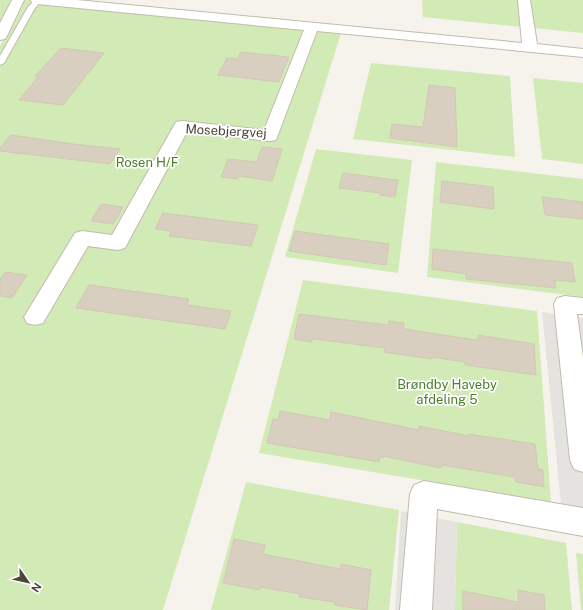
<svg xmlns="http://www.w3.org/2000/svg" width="583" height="610" viewBox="0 0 583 610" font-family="'Public Sans',sans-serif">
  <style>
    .green { fill: #d2eab5 }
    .parking { fill: #e5e3e0 }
    .building { fill: #d8cfc1; stroke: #d3c7b4 }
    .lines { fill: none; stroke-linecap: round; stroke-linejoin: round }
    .lane-casing { stroke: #c2bbae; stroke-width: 2 }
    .street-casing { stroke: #c2bbae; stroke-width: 2 }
    .lane { fill: #fff; fill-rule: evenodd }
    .street { fill: #fff; fill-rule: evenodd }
    .labels { text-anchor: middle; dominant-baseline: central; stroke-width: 3.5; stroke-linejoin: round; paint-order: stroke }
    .street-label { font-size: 13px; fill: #4b4439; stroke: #fff }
    .park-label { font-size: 13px; fill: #4a7f2a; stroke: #fff }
  </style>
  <rect width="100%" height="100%" fill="#f6f3ec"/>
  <!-- green -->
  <path class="green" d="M 0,0 L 33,0 L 341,33 L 163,610 L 0,610 L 0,46 L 21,10 L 18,11 L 0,41 Z
    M 422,0 L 583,0 L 583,33 L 423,17 Z
    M 371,63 L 510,76 L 515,157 L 353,139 Z
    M 533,78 L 583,83 L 583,164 L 542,159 Z
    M 316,149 L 412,160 L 398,273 L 285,257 Z
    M 436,162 L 583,179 L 583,297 L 427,277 Z
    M 303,280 L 537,311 L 551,502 L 259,453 Z
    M 246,482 L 399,510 L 389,610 L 211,610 Z
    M 457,522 L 566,543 L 572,610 L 455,610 Z
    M 576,553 L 583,554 L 583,610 L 581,610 Z"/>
  <!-- parking -->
  <path class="parking" d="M 542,312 L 583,318 L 583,508 L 561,504 Z
    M 401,511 L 457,522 L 455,610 L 395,610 Z"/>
  <!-- building -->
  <path class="building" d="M 61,48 L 104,53 L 63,105 L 19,100 L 38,77 L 35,76 Z
    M 241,52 L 289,57 L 279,82 L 218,75 L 227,58 L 237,59 Z
    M 429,85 L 455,88 L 457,147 L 390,138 L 392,124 L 423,127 Z
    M 11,135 L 73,144 L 120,149 L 110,164 L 0,151 L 0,148 Z
    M 262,147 L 282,149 L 272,181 L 239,176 L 237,179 L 221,177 L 228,159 L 257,162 Z
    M 343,173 L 396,180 L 398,180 L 395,197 L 380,195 L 380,193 L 339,188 Z
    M 442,181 L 493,187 L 494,209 L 440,202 Z
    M 542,197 L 583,202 L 583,219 L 545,215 Z
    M 101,204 L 123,207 L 113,224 L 91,221 Z
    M 163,213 L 226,221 L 258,225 L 251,246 L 169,236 L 171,231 L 155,229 Z
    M 295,231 L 389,244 L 386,265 L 289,251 Z
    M 433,249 L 572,263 L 575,282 L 555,280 L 556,288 L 466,279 L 466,274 L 432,269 Z
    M 5,272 L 27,275 L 12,298 L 0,296 L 0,279 Z
    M 89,285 L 189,299 L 187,305 L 231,311 L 225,329 L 76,308 Z
    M 299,314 L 388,325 L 389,321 L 404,323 L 404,329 L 476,340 L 478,339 L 478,335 L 534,344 L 536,375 L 465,365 L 465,362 L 432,357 L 432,359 L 384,352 L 385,348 L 322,340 L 312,339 L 312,342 L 294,339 Z
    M 280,411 L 330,420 L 331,412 L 419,430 L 419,426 L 469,436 L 469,434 L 535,444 L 538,469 L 543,470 L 544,487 L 516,482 L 515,477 L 442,465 L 441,468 L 383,456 L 383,458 L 380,457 L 379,462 L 267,443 L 273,419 L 278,420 Z
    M 234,539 L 265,545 L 263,554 L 340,569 L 341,564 L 371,570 L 367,610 L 335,605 L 335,602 L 299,597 L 300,594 L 260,587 L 260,590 L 223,583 Z
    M 518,590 L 544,595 L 545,610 L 519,610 Z
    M 463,591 L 518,602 L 517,610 L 463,610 Z"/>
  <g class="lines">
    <!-- lane casing -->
    <g class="lane-casing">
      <path id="lane" d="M 35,0 L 42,0 L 35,8 L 4,63 L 0,65 L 0,56 L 28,7 Z"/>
    </g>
    <!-- street casing -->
    <g class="street-casing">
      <path id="street" d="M 12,0 L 24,0 L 7,36 L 5,39 L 0,40 L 0,23 Z
        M 31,0 L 77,0 L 522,43 L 518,0 L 530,0 L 537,44 L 583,49 L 583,57 L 317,31 L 276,140 L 270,141 L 187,132 L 125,248 L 118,250 L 88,246 L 43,323 L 35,325 L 27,323 L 24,317 L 75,233 L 82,231 L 112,235 L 176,122 L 182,121 L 264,130 L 304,30 L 37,4 L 32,3 Z
        M 565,296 L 583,298 L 583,314 L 577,314 L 583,358 L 583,472 L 574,469 L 570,460 L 554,304 L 557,298 Z
        M 424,481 L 583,508 L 583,536 L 437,509 L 432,610 L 400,610 L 410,494 L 414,485 Z"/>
    </g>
    <!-- lane -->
    <use href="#lane" class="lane"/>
    <!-- street -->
    <use href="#street" class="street"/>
  </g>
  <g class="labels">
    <!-- street labels -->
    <g class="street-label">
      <text transform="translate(226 131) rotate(3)">Mosebjergvej</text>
    </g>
    <!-- park labels -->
    <g class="park-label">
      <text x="147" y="162">Rosen H/F</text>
      <text x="447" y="384">Brøndby Haveby<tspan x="447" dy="15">afdeling 5</tspan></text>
    </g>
  </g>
  <!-- north arrow -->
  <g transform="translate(28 582) rotate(124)" stroke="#ffffff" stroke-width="3" paint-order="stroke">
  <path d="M0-3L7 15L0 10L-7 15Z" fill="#4b4439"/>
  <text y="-6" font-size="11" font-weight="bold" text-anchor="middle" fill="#4b4439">N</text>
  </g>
</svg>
